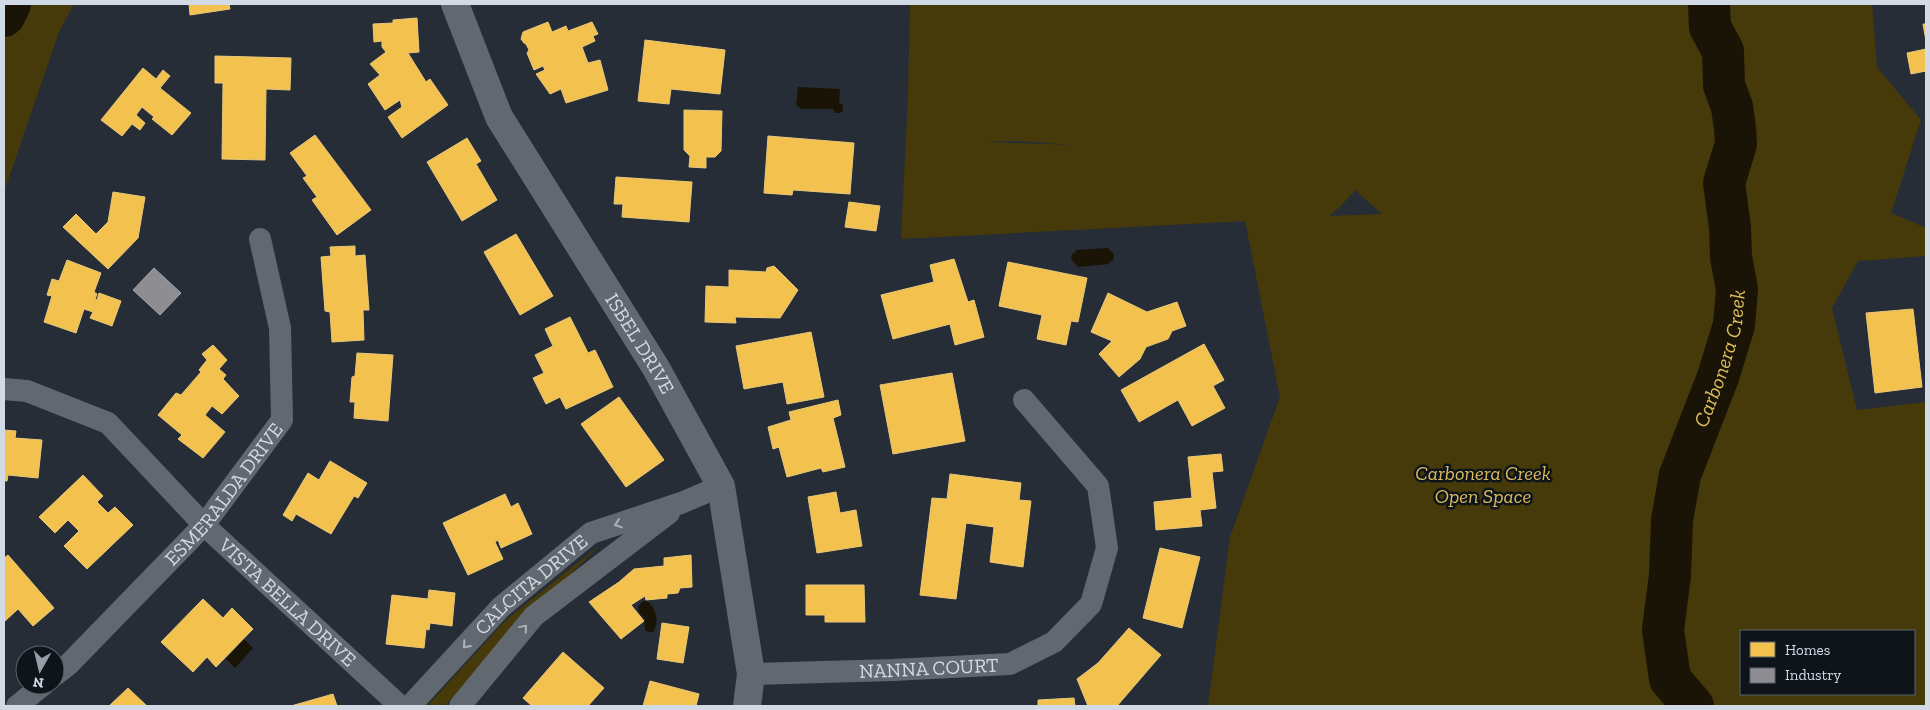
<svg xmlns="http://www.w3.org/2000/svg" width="1930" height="710" viewBox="0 0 1930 710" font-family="'Zilla Slab',serif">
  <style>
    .green { fill: #463a0a; fill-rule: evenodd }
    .water { fill: #1a1406 }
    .homes { fill: #f2c14e; stroke: #e8c87b }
    .industry { fill: #8d8d92; stroke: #a2a4ab }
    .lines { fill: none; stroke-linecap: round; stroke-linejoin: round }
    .river { stroke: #1a1406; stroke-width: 42 }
    .minor { stroke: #626870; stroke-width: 22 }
    .tertiary { stroke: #626870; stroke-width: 28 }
    .oneway { stroke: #abb2bc }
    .labels { text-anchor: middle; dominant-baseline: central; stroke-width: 5; stroke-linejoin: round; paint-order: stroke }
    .street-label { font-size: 20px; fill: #d2dae5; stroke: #0f141b }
    .park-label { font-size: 20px; font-style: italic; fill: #dbbc5c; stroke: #0f141b }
    .water-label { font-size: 21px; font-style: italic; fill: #dcbd5d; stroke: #0f141b }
  </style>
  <rect width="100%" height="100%" fill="#262d36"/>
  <!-- green -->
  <path class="green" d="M 4,4 L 74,4 L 59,32 L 4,192 Z
    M 910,4 L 1872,4 L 1877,67 L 1921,120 L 1891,213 L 1926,228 L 1926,256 L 1858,261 L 1832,308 L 1857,410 L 1926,402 L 1926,706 L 1208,706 L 1230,537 L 1280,397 L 1245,221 L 901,239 L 908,95 ZM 1019,141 L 1074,145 L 1075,145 L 985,142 ZM 1355,190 L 1382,214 L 1329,216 L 1341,206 ZM 1741,631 L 1914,631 L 1914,694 L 1741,694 Z
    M 600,545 L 517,627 L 445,706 L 427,706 L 507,619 Z"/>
  <!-- water -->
  <path class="water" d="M 798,87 L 840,89 L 839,103 L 843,105 L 843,111 L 840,113 L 835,113 L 833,109 L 801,109 L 796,105 Z
    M 1108,248 L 1114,254 L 1113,261 L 1109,262 L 1109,264 L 1078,267 L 1071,259 L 1072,254 L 1076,252 L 1076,250 Z
    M 647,601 C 656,608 660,622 653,632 L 649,632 L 645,630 L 644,618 L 639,613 L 638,607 L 642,602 Z
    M 244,639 L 253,648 L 235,668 L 226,659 Z"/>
  <!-- homes -->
  <path class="homes" d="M 189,4 L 229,4 L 230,9 L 190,15 Z
    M 417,18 L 419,52 L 408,53 L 426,82 L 430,79 L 448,105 L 402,138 L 388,117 L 402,107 L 400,100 L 385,110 L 368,84 L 380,75 L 370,64 L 386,52 L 382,47 L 382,41 L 374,42 L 373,24 L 393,23 L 393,20 Z
    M 548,22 L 552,32 L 566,26 L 568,31 L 592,22 L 598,34 L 593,36 L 595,41 L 582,47 L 588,63 L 600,60 L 608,90 L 566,103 L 561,89 L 550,94 L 536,74 L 545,70 L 543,66 L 534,70 L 527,53 L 529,50 L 526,44 L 524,43 L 521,39 L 523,32 Z
    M 1923,24 L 1926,24 L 1926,41 Z
    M 645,40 L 725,50 L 720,94 L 671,89 L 669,104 L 638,101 Z
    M 1926,49 L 1926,71 L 1911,74 L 1907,53 Z
    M 215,56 L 291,58 L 290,90 L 266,89 L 265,160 L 222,159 L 223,83 L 215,83 Z
    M 143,68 L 156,79 L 163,70 L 170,76 L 160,88 L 191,113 L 172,135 L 152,119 L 154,117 L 142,107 L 136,115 L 145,123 L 140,130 L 132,124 L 122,136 L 101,120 Z
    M 684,110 L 722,111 L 721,151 L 715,157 L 706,157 L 706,168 L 689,167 L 690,156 L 684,150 Z
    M 315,135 L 371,210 L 337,235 L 312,200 L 317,197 L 303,178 L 307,176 L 290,153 Z
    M 768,136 L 854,143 L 850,194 L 793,190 L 792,195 L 764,193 Z
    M 467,138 L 481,161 L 476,164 L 497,200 L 462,221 L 427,162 Z
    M 616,177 L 692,182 L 689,222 L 622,217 L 623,204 L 614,204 Z
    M 113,192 L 145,197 L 138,238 L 108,269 L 63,227 L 76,214 L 96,234 L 108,222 Z
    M 849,202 L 880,206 L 876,231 L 845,227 Z
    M 516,234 L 553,296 L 520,315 L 484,252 Z
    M 355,246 L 355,256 L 365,255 L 369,310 L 363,310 L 364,340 L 332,342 L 330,312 L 325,311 L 321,257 L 331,256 L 330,247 Z
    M 954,259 L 968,302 L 974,300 L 984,337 L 955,345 L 950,324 L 893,339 L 881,295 L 934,282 L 930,265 Z
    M 67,260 L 101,273 L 94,292 L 97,294 L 95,299 L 97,300 L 99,293 L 121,301 L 112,326 L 90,318 L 93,312 L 84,309 L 76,333 L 44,322 L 52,296 L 47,295 L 52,279 L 59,281 Z
    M 1008,262 L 1087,278 L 1078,322 L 1071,321 L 1066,345 L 1037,339 L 1042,315 L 999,306 Z
    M 774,266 L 798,290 L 780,318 L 735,317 L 736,323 L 705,322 L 706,286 L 729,287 L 729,270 L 766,272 L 767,268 Z
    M 1108,293 L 1147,312 L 1177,302 L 1186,326 L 1172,331 L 1168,339 L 1146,347 L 1140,359 L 1119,377 L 1099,354 L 1112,341 L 1091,332 Z
    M 1913,309 L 1922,387 L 1875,393 L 1866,313 Z
    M 570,317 L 588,353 L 595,350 L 613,387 L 566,409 L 560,397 L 546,404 L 533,378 L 544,373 L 535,355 L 553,346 L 545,329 Z
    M 811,332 L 824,397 L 787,404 L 783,382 L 744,389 L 736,346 Z
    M 1204,344 L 1224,380 L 1213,386 L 1225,408 L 1192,426 L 1178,400 L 1139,422 L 1121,390 Z
    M 213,345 L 227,360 L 219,369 L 226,375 L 223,379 L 239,396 L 222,414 L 212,406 L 205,415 L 225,432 L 203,458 L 178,439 L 182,435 L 158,415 L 176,393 L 181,395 L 201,372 L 199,370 L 207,360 L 202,354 Z
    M 357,353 L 393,355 L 388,421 L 354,418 L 355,402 L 350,402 L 352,377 L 355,376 Z
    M 952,373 L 965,441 L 893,454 L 880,385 Z
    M 619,397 L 664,460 L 626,487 L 581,424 Z
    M 838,400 L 841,415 L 833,418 L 845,467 L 823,472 L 821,468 L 787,477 L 779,447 L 773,449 L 768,427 L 791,420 L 789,412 Z
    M 4,430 L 16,431 L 15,438 L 42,440 L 38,478 L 8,475 L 7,481 L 4,481 Z
    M 1221,454 L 1223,471 L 1212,472 L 1216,508 L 1200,510 L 1202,526 L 1156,530 L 1154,502 L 1192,498 L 1188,457 Z
    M 330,461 L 367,483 L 358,498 L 354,496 L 331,534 L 296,514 L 292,521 L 283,515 L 308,473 L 319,480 Z
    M 950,474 L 1021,483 L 1019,500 L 1031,501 L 1023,567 L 990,562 L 994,527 L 966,523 L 956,599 L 920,595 L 932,498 L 947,499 Z
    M 83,475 L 103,496 L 97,502 L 108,513 L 115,507 L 133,525 L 87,569 L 64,546 L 79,531 L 68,520 L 55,533 L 39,517 Z
    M 836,492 L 840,513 L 856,510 L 862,546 L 817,553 L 808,497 Z
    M 505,494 L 511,507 L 518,503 L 532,534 L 501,548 L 498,540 L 495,542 L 503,559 L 468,575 L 443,523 Z
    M 1160,548 L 1200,557 L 1182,628 L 1143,618 Z
    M 8,555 L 54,608 L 33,626 L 18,609 L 4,622 L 4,558 Z
    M 691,555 L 692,587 L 680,588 L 678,593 L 667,594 L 667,598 L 646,600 L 645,596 L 631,605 L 644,621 L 621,639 L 589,602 L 619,582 L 634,569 L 664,566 L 664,558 Z
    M 806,585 L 864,585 L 865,622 L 825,622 L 825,615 L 806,615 Z
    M 429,590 L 455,593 L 452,626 L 430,623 L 429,630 L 426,629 L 424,648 L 386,644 L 392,595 L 428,599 Z
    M 203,599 L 223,618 L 232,608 L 253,629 L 216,667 L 207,657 L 193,672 L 161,642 Z
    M 662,623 L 689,627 L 683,663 L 657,659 Z
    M 1129,628 L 1161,655 L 1117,706 L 1088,706 L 1077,679 L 1098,663 Z
    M 563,652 L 604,688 L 588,706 L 532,706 L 523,698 Z
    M 650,681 L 699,694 L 696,706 L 643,706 Z
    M 128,688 L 147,706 L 109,706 Z
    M 333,694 L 337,706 L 291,706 Z
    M 1074,698 L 1075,706 L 1038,706 L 1038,700 Z"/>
  <!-- industry -->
  <path class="industry" d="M 154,268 L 181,293 L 160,315 L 133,290 Z"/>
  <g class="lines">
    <!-- river -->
    <g class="river">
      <path d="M 4,16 L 10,4"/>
      <path id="s1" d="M 1693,706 L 1670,679 L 1663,630 L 1670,575 L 1672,520 L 1680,475 L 1718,377 L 1734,325 L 1737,289 L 1731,257 L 1730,227 L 1724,183 L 1736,144 L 1735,128 L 1732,107 L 1724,85 L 1723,51 L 1710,27 L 1709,4"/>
    </g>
    <!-- minor -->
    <g class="minor">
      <path id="s2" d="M 4,389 L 27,391 L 108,423 L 204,525 L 400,706"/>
      <path id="s3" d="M 751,674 L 893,670 L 1010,664 L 1054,642 L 1091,604 L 1107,548 L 1098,486 L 1024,400"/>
      <path id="s4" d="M 55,675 L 68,665 L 204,525 L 282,420 L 280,328 L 260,239"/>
      <path d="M 17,706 L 43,685"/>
      <path id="s5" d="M 410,706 L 501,607 L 591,533 L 681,503 L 721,486"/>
      <path d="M 460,706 L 534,616 L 669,513"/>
    </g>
    <!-- tertiary -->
    <path class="tertiary" id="s6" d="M 455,4 L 499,117 L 656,368 L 721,486 L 751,674 L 747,706"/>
  </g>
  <!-- one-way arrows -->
  <defs><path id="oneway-chevron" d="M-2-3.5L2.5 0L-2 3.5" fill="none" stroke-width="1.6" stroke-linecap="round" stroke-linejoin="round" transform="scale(1.25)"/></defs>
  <g class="oneway">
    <use href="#oneway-chevron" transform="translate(618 524) rotate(162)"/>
    <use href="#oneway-chevron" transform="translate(524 628) rotate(-50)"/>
    <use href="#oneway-chevron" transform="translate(466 645) rotate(132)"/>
  </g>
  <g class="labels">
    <!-- street labels -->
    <g class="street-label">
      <text stroke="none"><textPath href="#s6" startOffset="388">ISBEL DRIVE</textPath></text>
      <text stroke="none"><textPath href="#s4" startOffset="248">ESMERALDA DRIVE</textPath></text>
      <text stroke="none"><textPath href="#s5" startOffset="172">CALCITA DRIVE</textPath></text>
      <text stroke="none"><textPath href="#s2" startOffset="364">VISTA BELLA DRIVE</textPath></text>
      <text stroke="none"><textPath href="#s3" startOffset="178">NANNA COURT</textPath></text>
    </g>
    <!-- park labels -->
    <g class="park-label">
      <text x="1483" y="473">Carbonera Creek<tspan x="1483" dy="23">Open Space</tspan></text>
    </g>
    <!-- water labels -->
    <g class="water-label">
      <text stroke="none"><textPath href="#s1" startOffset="365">Carbonera Creek</textPath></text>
    </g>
  </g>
  <!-- border -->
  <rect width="1930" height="710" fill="none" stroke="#d2dae5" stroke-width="10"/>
  <!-- legend -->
  <rect x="1740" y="630" width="175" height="65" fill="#0f141b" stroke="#5d636c"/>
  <rect x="1750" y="642" width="25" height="15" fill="#f2c14e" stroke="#5d636c"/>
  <text x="1785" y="655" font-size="15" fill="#d2dae5">Homes</text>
  <rect x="1750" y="668" width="25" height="15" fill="#8d8d92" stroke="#5d636c"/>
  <text x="1785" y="680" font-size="15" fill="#d2dae5">Industry</text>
  <!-- north arrow -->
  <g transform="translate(40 670) rotate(188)"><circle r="24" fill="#0f141b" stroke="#5d636c"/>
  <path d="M0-4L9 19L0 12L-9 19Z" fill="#969da8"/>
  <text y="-8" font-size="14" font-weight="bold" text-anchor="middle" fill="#d2dae5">N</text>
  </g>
</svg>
